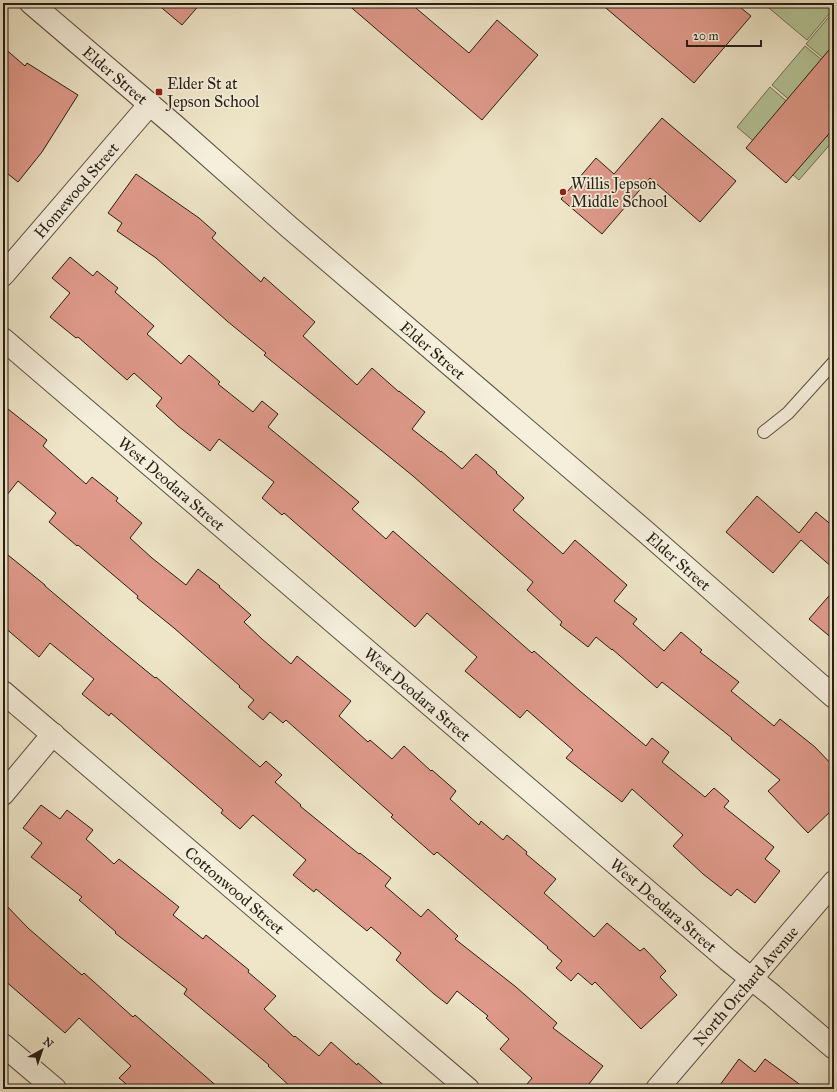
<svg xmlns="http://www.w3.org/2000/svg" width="837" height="1092" viewBox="0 0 837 1092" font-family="'IM FELL Great Primer',serif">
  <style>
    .green { fill: #b5c69a; stroke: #6e7257 }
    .building { fill: #e09a8b; stroke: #271e14 }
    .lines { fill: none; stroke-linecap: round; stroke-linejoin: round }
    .service-casing { stroke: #595041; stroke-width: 14 }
    .minor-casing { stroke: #595041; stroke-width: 24 }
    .tertiary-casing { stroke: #595041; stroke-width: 24 }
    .service { stroke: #f5efdc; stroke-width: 12 }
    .minor { stroke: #f5efdc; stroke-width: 22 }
    .tertiary { stroke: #f5efdc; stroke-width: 22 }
    .poi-dot { fill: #8f2418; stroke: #f5efdc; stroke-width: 1.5 }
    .labels { text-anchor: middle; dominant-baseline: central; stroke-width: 3.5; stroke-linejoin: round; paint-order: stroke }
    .street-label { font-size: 16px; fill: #271e14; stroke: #f5efdc }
    .poi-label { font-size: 16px; fill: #271e14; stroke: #f5efdc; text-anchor: start }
  </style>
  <rect width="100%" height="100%" fill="#efe6c9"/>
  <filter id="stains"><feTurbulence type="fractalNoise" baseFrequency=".005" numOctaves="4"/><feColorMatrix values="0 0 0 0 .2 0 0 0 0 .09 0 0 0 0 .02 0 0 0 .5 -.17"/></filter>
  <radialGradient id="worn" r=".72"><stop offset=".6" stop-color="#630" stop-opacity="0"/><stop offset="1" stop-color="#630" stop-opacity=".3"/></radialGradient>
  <!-- green -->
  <path class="green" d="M 763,3 L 834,3 L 834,8 L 807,40 Z
    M 834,11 L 834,67 L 806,44 Z
    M 805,46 L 834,70 L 834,138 L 772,85 Z
    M 770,87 L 833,141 L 799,180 L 737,127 Z"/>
  <!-- building -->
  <path class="building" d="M 156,3 L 201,3 L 182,25 Z
    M 346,3 L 410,3 L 469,53 L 497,20 L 538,55 L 482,120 Z
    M 600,3 L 735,3 L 751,16 L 694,83 Z
    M 834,44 L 834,128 L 786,183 L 746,148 Z
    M 3,47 L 25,66 L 27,63 L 78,95 L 42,152 L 18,182 L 3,170 Z
    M 662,118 L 736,181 L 700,222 L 650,178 L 602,234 L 561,199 L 596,158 L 614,174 Z
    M 136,174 L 199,218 L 216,233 L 212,238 L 261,282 L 264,277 L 315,322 L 303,336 L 357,385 L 372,368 L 399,392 L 399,391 L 425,412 L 412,429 L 441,452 L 441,451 L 462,469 L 476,454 L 497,472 L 496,473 L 524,498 L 513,510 L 563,554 L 575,540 L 627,585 L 614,601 L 637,619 L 633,624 L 664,651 L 681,632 L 702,650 L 700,652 L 739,682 L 731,691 L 774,726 L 780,719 L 815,747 L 834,767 L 834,808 L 808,833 L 768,791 L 780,780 L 731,739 L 732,738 L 662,682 L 657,688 L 612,649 L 612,650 L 596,637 L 588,647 L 560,625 L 562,622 L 527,590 L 533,582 L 413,476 L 264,355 L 266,353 L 227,321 L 156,258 L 117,231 L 122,223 L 108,213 Z
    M 70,257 L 93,276 L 97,271 L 118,288 L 115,292 L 154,326 L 147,334 L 181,364 L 189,355 L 220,382 L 218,384 L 253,412 L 262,401 L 278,414 L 268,427 L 329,477 L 359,502 L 352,509 L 386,539 L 393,531 L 532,653 L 534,651 L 580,691 L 646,746 L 652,738 L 669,752 L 662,762 L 705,797 L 714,788 L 729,801 L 724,807 L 774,847 L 765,859 L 780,871 L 755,903 L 737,889 L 731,896 L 703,874 L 673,846 L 683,835 L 632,789 L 622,802 L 566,758 L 573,750 L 527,710 L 520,718 L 465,671 L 477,657 L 427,613 L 415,627 L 284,513 L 282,515 L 262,498 L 274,482 L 219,439 L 210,451 L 178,426 L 156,406 L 162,398 L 134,373 L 127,380 L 78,337 L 76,338 L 50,317 L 70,293 L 52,278 Z
    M 3,405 L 47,440 L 43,446 L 86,484 L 92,477 L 118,498 L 116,501 L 142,523 L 130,538 L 152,558 L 186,585 L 198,569 L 220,586 L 219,587 L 251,615 L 244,622 L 262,639 L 291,664 L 297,656 L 351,701 L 339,716 L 368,742 L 370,740 L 392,759 L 404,746 L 431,771 L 432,770 L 456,791 L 450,799 L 479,825 L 481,821 L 503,840 L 507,835 L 527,852 L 526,854 L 556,879 L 544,893 L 594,937 L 607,923 L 640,951 L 644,948 L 666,971 L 660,977 L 677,995 L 641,1029 L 595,982 L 592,985 L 578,973 L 571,981 L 556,968 L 562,961 L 547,948 L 548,947 L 437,852 L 434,855 L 391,817 L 393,815 L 286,720 L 283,723 L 270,712 L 263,720 L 248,707 L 254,700 L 239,687 L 240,686 L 174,628 L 137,598 L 138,596 L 78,545 L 77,546 L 49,522 L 56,513 L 18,481 L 3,500 Z
    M 757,496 L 799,533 L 816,512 L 834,527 L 834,569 L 801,540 L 773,573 L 726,532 Z
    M 3,551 L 45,585 L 45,586 L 110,641 L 155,678 L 156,677 L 260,767 L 266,761 L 282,775 L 275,782 L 301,805 L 300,806 L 359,854 L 360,853 L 391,878 L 385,886 L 421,917 L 428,909 L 458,936 L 455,939 L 516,987 L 557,1023 L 553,1028 L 603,1066 L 585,1089 L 523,1089 L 532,1078 L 500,1049 L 509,1039 L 486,1018 L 488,1016 L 457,991 L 447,1004 L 434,994 L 396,960 L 401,953 L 371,927 L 367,931 L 316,889 L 314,892 L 293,875 L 306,860 L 253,815 L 240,829 L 221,813 L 223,810 L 111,713 L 109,716 L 82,694 L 94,679 L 50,643 L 39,657 L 3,626 Z
    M 834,590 L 834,640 L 809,619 Z
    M 41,805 L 60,819 L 67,810 L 93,830 L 86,839 L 114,864 L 119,859 L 179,907 L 173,915 L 203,939 L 206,935 L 249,970 L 248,972 L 276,996 L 264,1009 L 294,1037 L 295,1036 L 319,1056 L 331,1042 L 357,1065 L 358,1063 L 388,1089 L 293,1089 L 268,1066 L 269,1065 L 184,994 L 187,989 L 115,933 L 116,932 L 79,900 L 82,897 L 31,857 L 42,843 L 23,828 Z
    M 3,902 L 28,928 L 82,975 L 84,973 L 133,1017 L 135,1015 L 220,1089 L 132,1089 L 119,1078 L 131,1066 L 79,1018 L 65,1033 L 3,979 Z
    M 739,1059 L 755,1072 L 765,1059 L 806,1089 L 717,1089 Z"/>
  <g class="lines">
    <!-- service casing -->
    <g class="service-casing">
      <path id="service" d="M 764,432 L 788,413 L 834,362"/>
    </g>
    <!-- minor casing -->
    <g class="minor-casing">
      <g id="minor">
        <path id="s1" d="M 31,3 L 174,125 L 289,227 L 647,533 L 834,697"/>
        <path id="s2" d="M 3,275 L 150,104"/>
        <path id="s3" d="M 3,339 L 728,960 L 772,995 L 834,1048"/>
        <path id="s4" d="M 3,692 L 468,1089"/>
        <path d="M 3,794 L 53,734"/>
        <path d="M 3,1045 L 55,1089"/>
      </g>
    </g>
    <!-- tertiary casing -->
    <g class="tertiary-casing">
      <g id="tertiary">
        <path id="s5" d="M 657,1089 L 834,882"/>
      </g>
    </g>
    <!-- service -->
    <use href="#service" class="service"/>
    <!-- minor -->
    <use href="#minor" class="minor"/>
    <!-- tertiary -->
    <use href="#tertiary" class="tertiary"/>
  </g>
  <!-- markers -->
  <g class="poi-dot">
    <rect x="155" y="88" width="8" height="8" rx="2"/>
    <circle cx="563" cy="192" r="4"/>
  </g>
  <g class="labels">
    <!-- street labels -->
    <g class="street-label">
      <text stroke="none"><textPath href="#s1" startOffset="111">Elder Street</textPath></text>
      <text stroke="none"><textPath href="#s2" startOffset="112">Homewood Street</textPath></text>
      <text stroke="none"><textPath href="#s1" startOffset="531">Elder Street</textPath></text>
      <text stroke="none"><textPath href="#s3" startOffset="222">West Deodara Street</textPath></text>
      <text stroke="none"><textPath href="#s1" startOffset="855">Elder Street</textPath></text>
      <text stroke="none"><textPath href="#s3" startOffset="546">West Deodara Street</textPath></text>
      <text stroke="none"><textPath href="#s4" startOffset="305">Cottonwood Street</textPath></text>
      <text stroke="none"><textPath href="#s3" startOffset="870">West Deodara Street</textPath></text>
      <text stroke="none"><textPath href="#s5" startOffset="136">North Orchard Avenue</textPath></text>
    </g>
    <!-- poi labels -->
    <g class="poi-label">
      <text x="167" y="83">Elder St at<tspan x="167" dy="18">Jepson School</tspan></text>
      <text x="571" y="183">Willis Jepson<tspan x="571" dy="18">Middle School</tspan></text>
    </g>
  </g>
  <!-- margin -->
  <rect width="837" height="1092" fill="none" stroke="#efe6c9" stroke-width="16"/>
  <rect x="4" y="4" width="829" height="1084" fill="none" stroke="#271e14" stroke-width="2"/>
  <rect x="8" y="8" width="821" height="1076" fill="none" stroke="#271e14"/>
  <!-- north arrow -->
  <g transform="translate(42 1050) rotate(40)" stroke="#f5efdc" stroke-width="3" paint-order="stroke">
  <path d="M0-3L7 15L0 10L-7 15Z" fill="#271e14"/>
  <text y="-6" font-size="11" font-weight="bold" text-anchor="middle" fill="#271e14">N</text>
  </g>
  <!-- scale -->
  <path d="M687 40v6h74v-6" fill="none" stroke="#271e14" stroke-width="2"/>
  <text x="693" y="40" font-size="12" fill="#271e14" stroke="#f5efdc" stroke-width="3" paint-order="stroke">20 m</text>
  <rect width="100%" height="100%" filter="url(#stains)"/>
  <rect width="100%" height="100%" fill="url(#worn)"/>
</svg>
